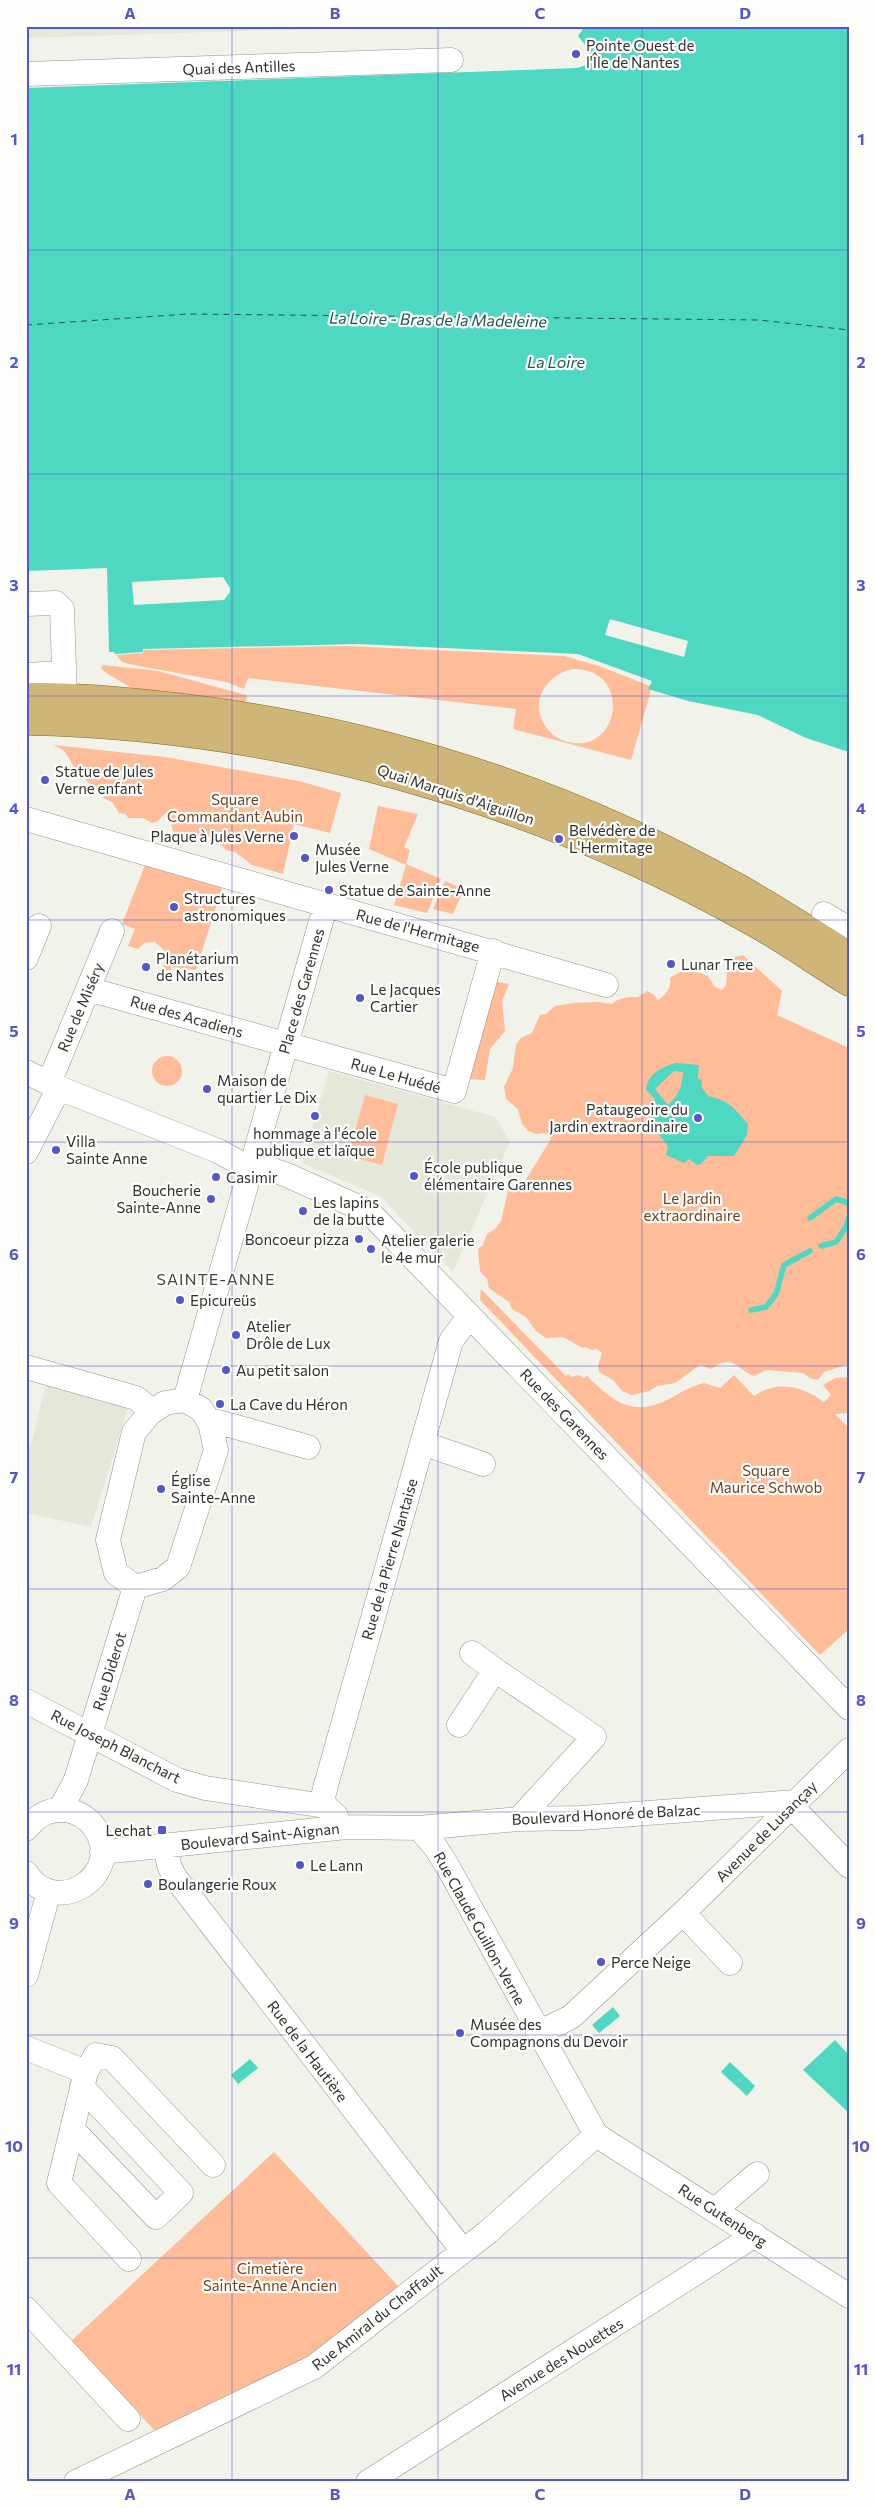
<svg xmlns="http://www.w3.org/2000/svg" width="875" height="2508" viewBox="0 0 875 2508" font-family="Commissioner,sans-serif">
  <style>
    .built { fill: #e5e8d8 }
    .green { fill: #febc98; fill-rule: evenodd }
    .water { fill: #4ed8c2; fill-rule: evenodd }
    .pier { fill: #f1f2ea }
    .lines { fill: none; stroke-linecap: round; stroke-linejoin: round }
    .stream { stroke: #4ed8c2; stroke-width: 5.5 }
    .ferry { stroke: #1e574d; stroke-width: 1; stroke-dasharray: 6 5; stroke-linecap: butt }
    .minor-casing { stroke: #93958d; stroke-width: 25 }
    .major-casing { stroke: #836624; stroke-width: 29 }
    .minor { stroke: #fff; stroke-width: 24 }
    .major { stroke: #d0b579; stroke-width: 28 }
    .grid { fill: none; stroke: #55c; stroke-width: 1; stroke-opacity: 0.55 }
    .poi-dot { fill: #55c; stroke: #fefffc; stroke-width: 2 }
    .labels { text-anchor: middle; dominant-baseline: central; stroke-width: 4.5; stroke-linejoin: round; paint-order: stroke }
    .poi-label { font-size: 15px; fill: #30312e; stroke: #fefffc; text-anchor: start }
    .street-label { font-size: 15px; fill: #30312e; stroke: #fefffc }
    .park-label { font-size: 15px; fill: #753d1a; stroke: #fefffc }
    .water-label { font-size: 16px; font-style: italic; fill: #1e574d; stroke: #fefffc }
    .neighbourhood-label { font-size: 16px; letter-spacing: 1px; fill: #464741; stroke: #fefffc }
    .neatline { fill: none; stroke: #55c; stroke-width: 2 }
    .grid-label { font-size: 16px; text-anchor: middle; font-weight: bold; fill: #55c }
  </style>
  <rect width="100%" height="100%" fill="#f1f2ea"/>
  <!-- built -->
  <path class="built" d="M 26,26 L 391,26 L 26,38 Z
    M 329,1071 L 495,1117 L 510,1141 L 453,1272 L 380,1196 L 302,1163 Z
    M 47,1379 L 129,1405 L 91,1527 L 26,1513 L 26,1443 L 31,1445 Z"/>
  <!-- green -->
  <path class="green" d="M 346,646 L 564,656 L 599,666 L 650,686 L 648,689 L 651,690 L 631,760 L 513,729 L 516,709 L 248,678 L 244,689 L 226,682 L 129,664 L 122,662 L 116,655 L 143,653 L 144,650 ZM 572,669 C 633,667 621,755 568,742 C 558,740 549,733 544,724 C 530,700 547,675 572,669 Z
    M 103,665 L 158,671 L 246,695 L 247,699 L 244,703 L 135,690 L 106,673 L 101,668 Z
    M 53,745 L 165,757 L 299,781 L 341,793 L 330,833 L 294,824 L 283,874 L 252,865 L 235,852 L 226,850 L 218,841 L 208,837 L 200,839 L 184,838 L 173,831 L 170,819 L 165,813 L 158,821 L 152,823 L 143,818 L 128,818 L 126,814 L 119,813 L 112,802 L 105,799 C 100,789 89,784 81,776 C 68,764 72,752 53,745 Z
    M 378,806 L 418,814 L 404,847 L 410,850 L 406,864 L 441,879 L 427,913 L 394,905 L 406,865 L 369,849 Z
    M 145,865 L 222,888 L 196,970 L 172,967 L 170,971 L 163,968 L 165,962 L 163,961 L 164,950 L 155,942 L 144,943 L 138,949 L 128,946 L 135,929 L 122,924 Z
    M 445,881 L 464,889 L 453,914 L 433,909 Z
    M 743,955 L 782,991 L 777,1015 L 849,1048 L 849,1364 L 824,1372 L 818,1380 L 810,1378 L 803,1373 L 766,1370 L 754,1376 C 734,1368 735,1353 711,1369 L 700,1365 L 675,1383 L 657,1386 L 649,1391 L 632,1395 L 622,1391 L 613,1380 L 599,1372 L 598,1366 L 602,1353 L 597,1349 L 592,1350 L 585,1347 L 583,1348 L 563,1337 L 546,1338 L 536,1331 L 526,1317 L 512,1309 L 509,1302 L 489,1288 L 487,1279 L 480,1271 L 478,1249 L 483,1245 L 487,1234 L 496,1228 L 501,1221 L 508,1190 L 520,1186 L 525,1181 L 551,1139 L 545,1133 L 536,1134 L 528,1131 L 522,1124 L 518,1109 L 506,1099 L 504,1087 L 513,1068 L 516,1045 L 521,1038 L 532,1033 L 540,1015 L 546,1014 L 555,1006 L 573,1003 L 598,1002 L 612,1004 C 619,997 629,997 638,997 L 647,991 L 654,995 L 658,1000 C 665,995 672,988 670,978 L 680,972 L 697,972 L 708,976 L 715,987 L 722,990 L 726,985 L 727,972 L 735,957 Z
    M 494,981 L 509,984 L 502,1001 L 505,1031 L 490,1049 L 485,1080 L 466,1079 Z
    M152 1071a15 15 0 1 1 30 0a15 15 0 1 1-30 0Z
    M 365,1095 L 398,1104 L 382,1165 L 348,1156 Z
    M 481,1289 L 566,1376 L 568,1374 L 572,1377 L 579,1375 L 584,1378 L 587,1376 C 613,1401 632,1418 669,1399 C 680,1393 691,1386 704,1383 L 720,1388 L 734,1375 L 754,1396 C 777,1380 802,1386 824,1402 L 831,1395 L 823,1385 L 835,1378 L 849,1377 L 849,1413 L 835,1414 L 849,1428 L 849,1629 L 820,1655 L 480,1300 Z
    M 274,2152 L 400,2288 L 314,2354 L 157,2433 L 71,2341 Z"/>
  <!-- water -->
  <path class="water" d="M 585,26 L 849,26 L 849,752 L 806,738 L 758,715 L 688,701 L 648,689 L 652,681 L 578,654 L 358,644 L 143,649 L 143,652 L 115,654 L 114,652 L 109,652 L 107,568 L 26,571 L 26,88 L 576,68 C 601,64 588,48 578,36 Z
    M 676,1063 L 699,1065 L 698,1078 L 702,1081 L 702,1088 L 708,1096 C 730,1101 734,1108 748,1124 L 747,1135 L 734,1156 L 708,1156 L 701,1164 L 697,1165 L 689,1159 L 684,1163 L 666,1155 L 668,1146 L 654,1128 L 654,1124 L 647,1108 L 651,1104 L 656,1104 L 654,1098 L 646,1090 C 648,1073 662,1067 676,1063 ZM 674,1071 L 683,1072 C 682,1087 679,1095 668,1105 L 655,1089 Z
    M 613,2007 L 620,2016 L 599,2033 L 592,2025 Z
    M 835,2040 L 849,2055 L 849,2113 L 803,2070 Z
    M 250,2059 L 258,2068 L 238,2084 L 231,2075 Z
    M 730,2062 L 755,2086 L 747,2096 L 721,2072 Z"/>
  <!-- pier -->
  <path class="pier" d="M 223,577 L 230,588 L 230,592 L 224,600 L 134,605 L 132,582 Z
    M 610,619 L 688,641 L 684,657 L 605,635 Z"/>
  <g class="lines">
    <!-- stream -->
    <path class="stream" d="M 810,1218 L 836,1199 L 849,1203
      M 821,1246 L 836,1242 L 846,1227 L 849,1217
      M 751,1310 L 766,1307 L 776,1294 L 784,1265 L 810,1251"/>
    <!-- ferry -->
    <path class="ferry" d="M 26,325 L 188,314 L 759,320 L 849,330"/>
    <!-- minor casing -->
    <g class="minor-casing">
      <path id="minor" d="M 26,74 L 451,60
        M 26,604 L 56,603 L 62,609 L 65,698
        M 26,675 L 63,673
        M 26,819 L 606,985
        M 824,914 L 849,929
        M 26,958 L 39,926
        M 88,989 L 454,1091 L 493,951
        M 26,1072 L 59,1088 L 218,1151 L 240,1163 L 264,1167 L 287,1175 L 369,1212 L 849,1708
        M 49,1083 L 112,931
        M 26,1152 L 59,1088
        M 26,1367 L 136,1398 L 148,1408 L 150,1413
        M 185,1400 L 326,904
        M 210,1423 L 218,1422 L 308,1447
        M 422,1443 L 483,1464
        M 135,1587 L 163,1579 L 178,1567 L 216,1450 L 210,1423 L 201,1409 L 185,1400
        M 135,1587 L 116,1573 L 108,1540 L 134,1432 L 150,1413 L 165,1403 L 185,1400
        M 472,1653 L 495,1670
        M 26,1701 L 177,1780 L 205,1788 L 325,1806 L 336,1816
        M 459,1725 L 495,1670 L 594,1737 L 519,1819
        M 795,1802 L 797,1812 L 849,1866
        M 325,1806 L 323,1797 L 326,1785 L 451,1341 L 469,1317
        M 60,1810 L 76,1780 L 135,1587
        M 419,1828 L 436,1848 L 448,1867 L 596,2135 L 849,2296
        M 26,1829 C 36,1816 50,1808 66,1810 C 78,1812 88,1818 95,1828 C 126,1874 56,1920 26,1873
        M 165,1846 L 169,1865 L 174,1876 L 463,2251
        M 102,1852 L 347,1827 L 419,1828 L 519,1819 L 581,1818 L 795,1802
        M 683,1913 L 730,1963
        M 26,1975 L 49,1891
        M 538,2033 L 571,2017 L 683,1913 L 849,1750
        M 26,2048 L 86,2072 L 59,2183 L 129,2259
        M 86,2072 L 96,2055 L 112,2058 L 213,2165
        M 72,2129 L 156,2217 L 181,2193 L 82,2087
        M 715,2210 L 757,2174
        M 26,2309 L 128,2419
        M 76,2482 L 314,2367 L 488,2232 L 596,2135
        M 368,2482 L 755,2235"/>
    </g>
    <!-- major casing -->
    <g class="major-casing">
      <path id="major" d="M 26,697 C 76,696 126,701 175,707 C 374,729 566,791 740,889 C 777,910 813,933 849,956
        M 26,721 C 279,726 528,796 748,919 C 783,938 815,961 849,982"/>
    </g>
    <!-- minor -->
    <use href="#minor" class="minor"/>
    <!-- major -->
    <use href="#major" class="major"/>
  </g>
  <!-- grid -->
  <path class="grid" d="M 232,26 L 232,2482M 438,26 L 438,2482M 642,26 L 642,2482M 26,250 L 849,250M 26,474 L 849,474M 26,696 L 849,696M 26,920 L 849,920M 26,1142 L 849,1142M 26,1366 L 849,1366M 26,1589 L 849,1589M 26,1812 L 849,1812M 26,2035 L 849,2035M 26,2258 L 849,2258"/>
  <!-- markers -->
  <g class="poi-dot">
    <circle cx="576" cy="54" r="5"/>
    <circle cx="45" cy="780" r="5"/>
    <circle cx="294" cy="836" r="5"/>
    <circle cx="559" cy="839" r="5"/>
    <circle cx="305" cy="858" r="5"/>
    <circle cx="329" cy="890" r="5"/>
    <circle cx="174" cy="907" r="5"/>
    <circle cx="671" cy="964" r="5"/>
    <circle cx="146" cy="967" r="5"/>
    <circle cx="360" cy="998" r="5"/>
    <circle cx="207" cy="1089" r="5"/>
    <circle cx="315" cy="1116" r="5"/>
    <circle cx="698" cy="1118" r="5"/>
    <circle cx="56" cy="1150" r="5"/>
    <circle cx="414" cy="1176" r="5"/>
    <circle cx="216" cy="1177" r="5"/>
    <circle cx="211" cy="1199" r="5"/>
    <circle cx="303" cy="1211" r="5"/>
    <circle cx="359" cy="1239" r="5"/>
    <circle cx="371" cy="1249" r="5"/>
    <circle cx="180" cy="1300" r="5"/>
    <circle cx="236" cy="1335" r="5"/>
    <circle cx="226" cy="1370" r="5"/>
    <circle cx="220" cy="1404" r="5"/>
    <circle cx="161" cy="1489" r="5"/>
    <rect x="157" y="1825" width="10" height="10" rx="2.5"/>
    <circle cx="300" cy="1865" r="5"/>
    <circle cx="148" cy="1884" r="5"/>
    <circle cx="601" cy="1962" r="5"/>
    <circle cx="460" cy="2033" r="5"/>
  </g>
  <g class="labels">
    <!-- poi labels -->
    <g class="poi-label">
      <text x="586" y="45">Pointe Ouest de<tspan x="586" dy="17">l'Île de Nantes</tspan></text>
      <text x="55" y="771">Statue de Jules<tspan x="55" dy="17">Verne enfant</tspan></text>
      <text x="569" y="830">Belvédère de<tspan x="569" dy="17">L'Hermitage</tspan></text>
      <text x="284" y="836" text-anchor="end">Plaque à Jules Verne</text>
      <text x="315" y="849">Musée<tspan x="315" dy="17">Jules Verne</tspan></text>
      <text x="339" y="890">Statue de Sainte-Anne</text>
      <text x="184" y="898">Structures<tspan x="184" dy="17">astronomiques</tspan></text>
      <text x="156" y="958">Planétarium<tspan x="156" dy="17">de Nantes</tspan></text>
      <text x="681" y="964">Lunar Tree</text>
      <text x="370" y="989">Le Jacques<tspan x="370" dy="17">Cartier</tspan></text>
      <text x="217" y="1080">Maison de<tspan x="217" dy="17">quartier Le Dix</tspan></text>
      <text x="688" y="1109" text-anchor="end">Pataugeoire du<tspan x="688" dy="17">Jardin extraordinaire</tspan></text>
      <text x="315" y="1133" text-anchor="middle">hommage à l'école<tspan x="315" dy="17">publique et laïque</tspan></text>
      <text x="66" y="1141">Villa<tspan x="66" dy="17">Sainte Anne</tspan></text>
      <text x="424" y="1167">École publique<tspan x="424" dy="17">élémentaire Garennes</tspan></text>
      <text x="226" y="1177">Casimir</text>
      <text x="201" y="1190" text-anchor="end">Boucherie<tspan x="201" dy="17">Sainte-Anne</tspan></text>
      <text x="313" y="1202">Les lapins<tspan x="313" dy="17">de la butte</tspan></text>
      <text x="349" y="1239" text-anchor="end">Boncoeur pizza</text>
      <text x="381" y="1240">Atelier galerie<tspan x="381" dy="17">le 4e mur</tspan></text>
      <text x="190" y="1300">Epicureüs</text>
      <text x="246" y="1326">Atelier<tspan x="246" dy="17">Drôle de Lux</tspan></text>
      <text x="236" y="1370">Au petit salon</text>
      <text x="230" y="1404">La Cave du Héron</text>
      <text x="171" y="1480">Église<tspan x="171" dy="17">Sainte-Anne</tspan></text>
      <text x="152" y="1830" text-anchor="end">Lechat</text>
      <text x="310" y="1865">Le Lann</text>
      <text x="158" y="1884">Boulangerie Roux</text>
      <text x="611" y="1962">Perce Neige</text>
      <text x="470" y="2024">Musée des<tspan x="470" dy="17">Compagnons du Devoir</tspan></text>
    </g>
    <!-- street labels -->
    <g class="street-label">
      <text transform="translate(239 67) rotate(-2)">Quai des Antilles</text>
      <text transform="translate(456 794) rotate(18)">Quai Marquis d'Aiguillon</text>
      <text transform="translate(418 930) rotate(15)">Rue de l'Hermitage</text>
      <text transform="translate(301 991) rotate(-74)">Place des Garennes</text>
      <text transform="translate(80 1007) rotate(-67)">Rue de Miséry</text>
      <text transform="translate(187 1016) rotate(16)">Rue des Acadiens</text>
      <text transform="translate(396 1075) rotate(16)">Rue Le Huédé</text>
      <text transform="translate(565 1414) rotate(46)">Rue des Garennes</text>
      <text transform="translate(389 1559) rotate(-74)">Rue de la Pierre Nantaise</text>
      <text transform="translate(109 1671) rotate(-73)">Rue Diderot</text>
      <text transform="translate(116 1746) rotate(27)">Rue Joseph Blanchart</text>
      <text transform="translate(606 1814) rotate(-3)">Boulevard Honoré de Balzac</text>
      <text transform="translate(766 1831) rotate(-45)">Avenue de Lusançay</text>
      <text transform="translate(260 1836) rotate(-6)">Boulevard Saint-Aignan</text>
      <text transform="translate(480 1928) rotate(61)">Rue Claude Guillon-Verne</text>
      <text transform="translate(308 2051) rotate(53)">Rue de la Hautière</text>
      <text transform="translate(723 2215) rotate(33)">Rue Gutenberg</text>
      <text transform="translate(377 2317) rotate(-38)">Rue Amiral du Chaffault</text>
      <text transform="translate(561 2359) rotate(-32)">Avenue des Nouettes</text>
    </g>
    <!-- park labels -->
    <g class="park-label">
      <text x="235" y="799">Square<tspan x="235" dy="17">Commandant Aubin</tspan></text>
      <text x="692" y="1198">Le Jardin<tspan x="692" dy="17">extraordinaire</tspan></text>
      <text x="766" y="1470">Square<tspan x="766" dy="17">Maurice Schwob</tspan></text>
      <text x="270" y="2268">Cimetière<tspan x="270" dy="17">Sainte-Anne Ancien</tspan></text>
    </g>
    <!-- water labels -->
    <g class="water-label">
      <text transform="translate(438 319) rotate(1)">La Loire - Bras de la Madeleine</text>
      <text x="556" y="361">La Loire</text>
    </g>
    <!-- neighbourhood labels -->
    <g class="neighbourhood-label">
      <text x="216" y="1278">SAINTE-ANNE</text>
    </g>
  </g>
  <!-- border -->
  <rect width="875" height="2508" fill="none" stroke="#fefffc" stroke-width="55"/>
  <rect x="28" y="28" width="820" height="2452" class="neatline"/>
  <g class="grid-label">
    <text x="130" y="19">A</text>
    <text x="335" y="19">B</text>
    <text x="540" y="19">C</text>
    <text x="745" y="19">D</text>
    <text x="14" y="145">1</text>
    <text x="861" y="145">1</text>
    <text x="14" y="368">2</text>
    <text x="861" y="368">2</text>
    <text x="14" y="591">3</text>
    <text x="861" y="591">3</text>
    <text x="14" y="814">4</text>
    <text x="861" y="814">4</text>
    <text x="14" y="1037">5</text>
    <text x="861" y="1037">5</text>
    <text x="14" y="1260">6</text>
    <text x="861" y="1260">6</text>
    <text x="14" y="1483">7</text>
    <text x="861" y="1483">7</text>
    <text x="14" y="1706">8</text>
    <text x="861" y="1706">8</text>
    <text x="14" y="1929">9</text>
    <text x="861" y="1929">9</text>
    <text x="14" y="2152">10</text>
    <text x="861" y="2152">10</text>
    <text x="14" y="2375">11</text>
    <text x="861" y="2375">11</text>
    <text x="130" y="2500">A</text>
    <text x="335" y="2500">B</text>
    <text x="540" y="2500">C</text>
    <text x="745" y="2500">D</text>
  </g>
</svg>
